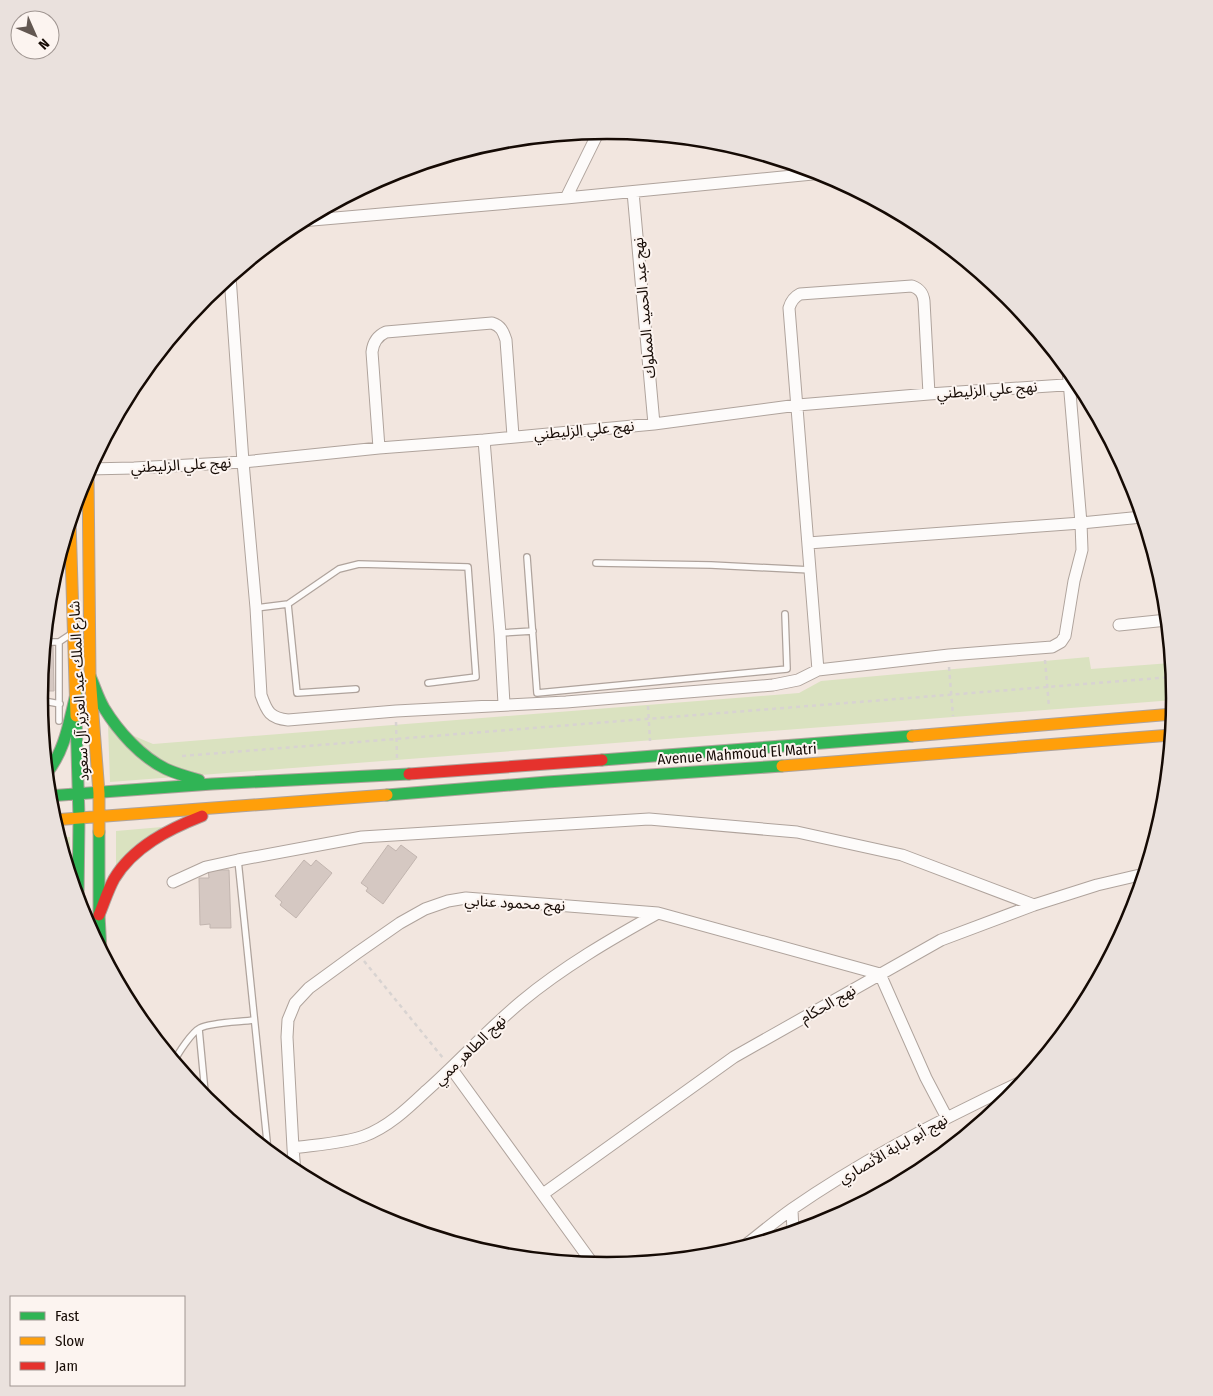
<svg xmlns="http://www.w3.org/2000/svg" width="1213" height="1396" viewBox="0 0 1213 1396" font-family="'Fira Sans Condensed','Noto Sans Arabic',sans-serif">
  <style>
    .green { fill: #dae2c0 }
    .building { fill: #d5c8c2; stroke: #c2b5af }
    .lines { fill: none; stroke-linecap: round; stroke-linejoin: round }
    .lane-casing { stroke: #afa39c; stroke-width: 8 }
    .street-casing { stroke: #afa39c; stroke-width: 13 }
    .fast-casing { stroke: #afa39c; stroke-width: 13 }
    .slow-casing { stroke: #afa39c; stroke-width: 13 }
    .jam-casing { stroke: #afa39c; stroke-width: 13 }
    .path { stroke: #d8d3d1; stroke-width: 2.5; stroke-dasharray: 4 4; stroke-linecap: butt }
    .lane { stroke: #fdfbfa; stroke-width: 5.5 }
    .street { stroke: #fdfbfa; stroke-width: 11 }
    .fast { stroke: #30b455; stroke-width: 11 }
    .slow { stroke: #ff9f0a; stroke-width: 11 }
    .jam { stroke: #e5322d; stroke-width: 11 }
    .labels { text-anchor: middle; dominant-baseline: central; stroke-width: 4; stroke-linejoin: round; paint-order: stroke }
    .street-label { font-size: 15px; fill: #150a04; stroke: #fcf4f0 }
    .rim { fill: none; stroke: #150a04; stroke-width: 2.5 }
  </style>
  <rect width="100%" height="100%" fill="#f2e6df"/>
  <!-- green -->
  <path class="green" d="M 1089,657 L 1091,669 L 1171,663 L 1174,700 L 110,782 L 108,725 L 153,744 L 799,693 L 821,681 Z
    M 162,827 L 116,873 L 116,831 Z
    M 58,837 L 70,837 L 71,879 Z"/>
  <!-- building -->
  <path class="building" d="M 53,646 L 54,691 L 39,691 L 44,647 Z
    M 388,845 L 396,851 L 401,845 L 417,857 L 383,904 L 366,891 L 368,888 L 361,883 Z
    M 304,860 L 311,866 L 316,860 L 332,873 L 296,918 L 280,905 L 282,902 L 275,896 Z
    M 208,870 L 229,870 L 231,928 L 210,928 L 210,924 L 200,925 L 199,878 L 209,878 Z"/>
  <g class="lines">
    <!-- lane casing -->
    <g class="lane-casing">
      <path id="lane" d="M 527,557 L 537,693 L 787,669 L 785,614
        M 596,563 L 711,565 L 811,570
        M 288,604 L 297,693 L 356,689
        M 256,608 L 288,604 L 339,569 L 359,564 L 468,567 L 476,677 L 428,683
        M 500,633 L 533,631
        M 44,642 L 59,642
        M 39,700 L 60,704
        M 59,721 L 59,642 L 71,634
        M 238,860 L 268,1151
        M 199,1029 L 205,1092 L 203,1097
        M 174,1062 C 178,1053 192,1032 200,1028 C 212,1022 240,1022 254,1020
        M 285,1165 L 295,1169"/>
    </g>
    <!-- street casing -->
    <g class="street-casing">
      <path id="street" d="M 633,192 L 654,424
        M 566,198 L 599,131
        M 301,221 L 566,198 L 823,173
        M 230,276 L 243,462 L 256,608 L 261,695 C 267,712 270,718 288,720 L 396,711 L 566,702 L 773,685 L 798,680 L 818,670 L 949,655 L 1052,647 L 1061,642 L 1065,636 L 1074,581 L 1082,550 L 1081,523 L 1068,369
        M 484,440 L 500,633 L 504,704
        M 379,448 L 372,352 C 373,343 377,336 386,332 L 492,323 C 501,326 503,331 506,340 L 513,436
        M 88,469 L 134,468 L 243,462 L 379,448 L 484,440 L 654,424 L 798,405 L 929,394 L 1079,384
        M 808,543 L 1081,523 L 1142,517
        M 1119,625 L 1167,620
        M 818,670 L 789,308 C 791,301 794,297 800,294 L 912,286 C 920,289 923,293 924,301 L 929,394
        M 173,882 L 206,867 L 238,860 L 362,837 L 649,819 L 797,832 L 902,855 L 1034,905
        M 451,1068 L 593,1264
        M 293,1148 L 287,1037 L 288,1020 L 295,1003 L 309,988 L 357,953 L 400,923 L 425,909 L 448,901 L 466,898 L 658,913 L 880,974 L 926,1078 L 947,1118
        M 295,1172 L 293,1148 C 314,1145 345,1143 364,1136 C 388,1127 407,1109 425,1092 C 458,1063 488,1029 522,1001 C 563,967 611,939 658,913
        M 543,1194 L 734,1057 L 941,940 L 1034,905 L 1097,885 L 1144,874
        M 792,1210 L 793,1232
        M 743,1247 C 760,1234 775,1221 792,1209 C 864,1159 943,1118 1023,1081"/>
    </g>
    <!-- fast casing -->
    <g class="fast-casing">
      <path id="fast" d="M 90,676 C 95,687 98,698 104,708 C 118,731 141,757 166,769 C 177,774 188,777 199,780
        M 76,716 L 79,818 L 78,901
        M 602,760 L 912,736
        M 46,774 C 65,751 69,722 76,694
        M 387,795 L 547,782 L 782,766
        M 48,796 L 212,784 L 409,774
        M 99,832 L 99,915 L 101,951"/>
    </g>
    <!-- slow casing -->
    <g class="slow-casing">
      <path id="slow" d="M 88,469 L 90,676 L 99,793 L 99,832
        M 70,520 L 76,716
        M 912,736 L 1173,714
        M 782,766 L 1171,735
        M 53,820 L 387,795"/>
    </g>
    <!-- jam casing -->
    <g class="jam-casing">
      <path id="jam" d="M 409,774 L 602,760
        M 99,915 C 104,903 108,890 114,879 C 133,847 169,829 202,816"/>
    </g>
    <!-- path -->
    <path class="path" d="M 1045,660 L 1049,707
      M 949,667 L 953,716
      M 648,706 L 650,741
      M 396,722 L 397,759
      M 182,756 L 1172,677
      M 364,961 L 443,1058"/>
    <!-- lane -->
    <use href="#lane" class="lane"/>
    <!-- street -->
    <use href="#street" class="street"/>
    <!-- fast -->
    <use href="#fast" class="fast"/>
    <!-- slow -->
    <use href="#slow" class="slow"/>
    <!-- jam -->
    <use href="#jam" class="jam"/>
  </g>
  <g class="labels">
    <!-- street labels -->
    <g class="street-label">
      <text transform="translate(644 308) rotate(-95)">نهج عبد الحميد المملوك</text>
      <text transform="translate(987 390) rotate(-4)">نهج علي الزليطني</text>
      <text transform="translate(584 430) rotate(-5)">نهج علي الزليطني</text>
      <text transform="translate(181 465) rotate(-3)">نهج علي الزليطني</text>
      <text transform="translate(79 691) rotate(-93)">شارع الملك عبد العزيز آل سعود</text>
      <text transform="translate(737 754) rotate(-4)">Avenue Mahmoud El Matri</text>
      <text transform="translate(515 903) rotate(3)">نهج محمود عنابي</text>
      <text transform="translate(828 1004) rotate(-30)">نهج الحكام</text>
      <text transform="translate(470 1050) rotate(-44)">نهج الطاهر ممي</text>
      <text transform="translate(893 1149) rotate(-30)">نهج أبو لبابة الأنصاري</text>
    </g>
  </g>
  <!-- crop -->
  <path d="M0 0H1213V1396H0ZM48 698a559 559 0 1 1 1118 0a559 559 0 1 1-1118 0Z" fill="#eae1dd" fill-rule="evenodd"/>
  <path class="rim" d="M48 698a559 559 0 1 1 1118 0a559 559 0 1 1-1118 0Z"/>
  <!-- legend -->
  <rect x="10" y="1296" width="175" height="90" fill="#fcf4f0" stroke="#a09692"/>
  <rect x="20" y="1312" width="25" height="8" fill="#30b455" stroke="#a09692"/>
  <text x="55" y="1321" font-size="15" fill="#150a04">Fast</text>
  <rect x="20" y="1337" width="25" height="8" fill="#ff9f0a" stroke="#a09692"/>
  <text x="55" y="1346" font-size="15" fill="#150a04">Slow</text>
  <rect x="20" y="1362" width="25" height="8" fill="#e5322d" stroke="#a09692"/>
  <text x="55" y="1371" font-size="15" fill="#150a04">Jam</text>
  <!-- north arrow -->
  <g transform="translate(35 35) rotate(135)"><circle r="24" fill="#fcf4f0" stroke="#a09692"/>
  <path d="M0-4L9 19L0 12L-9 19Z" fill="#625751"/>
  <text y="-8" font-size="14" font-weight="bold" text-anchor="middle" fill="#150a04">N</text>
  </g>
</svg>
